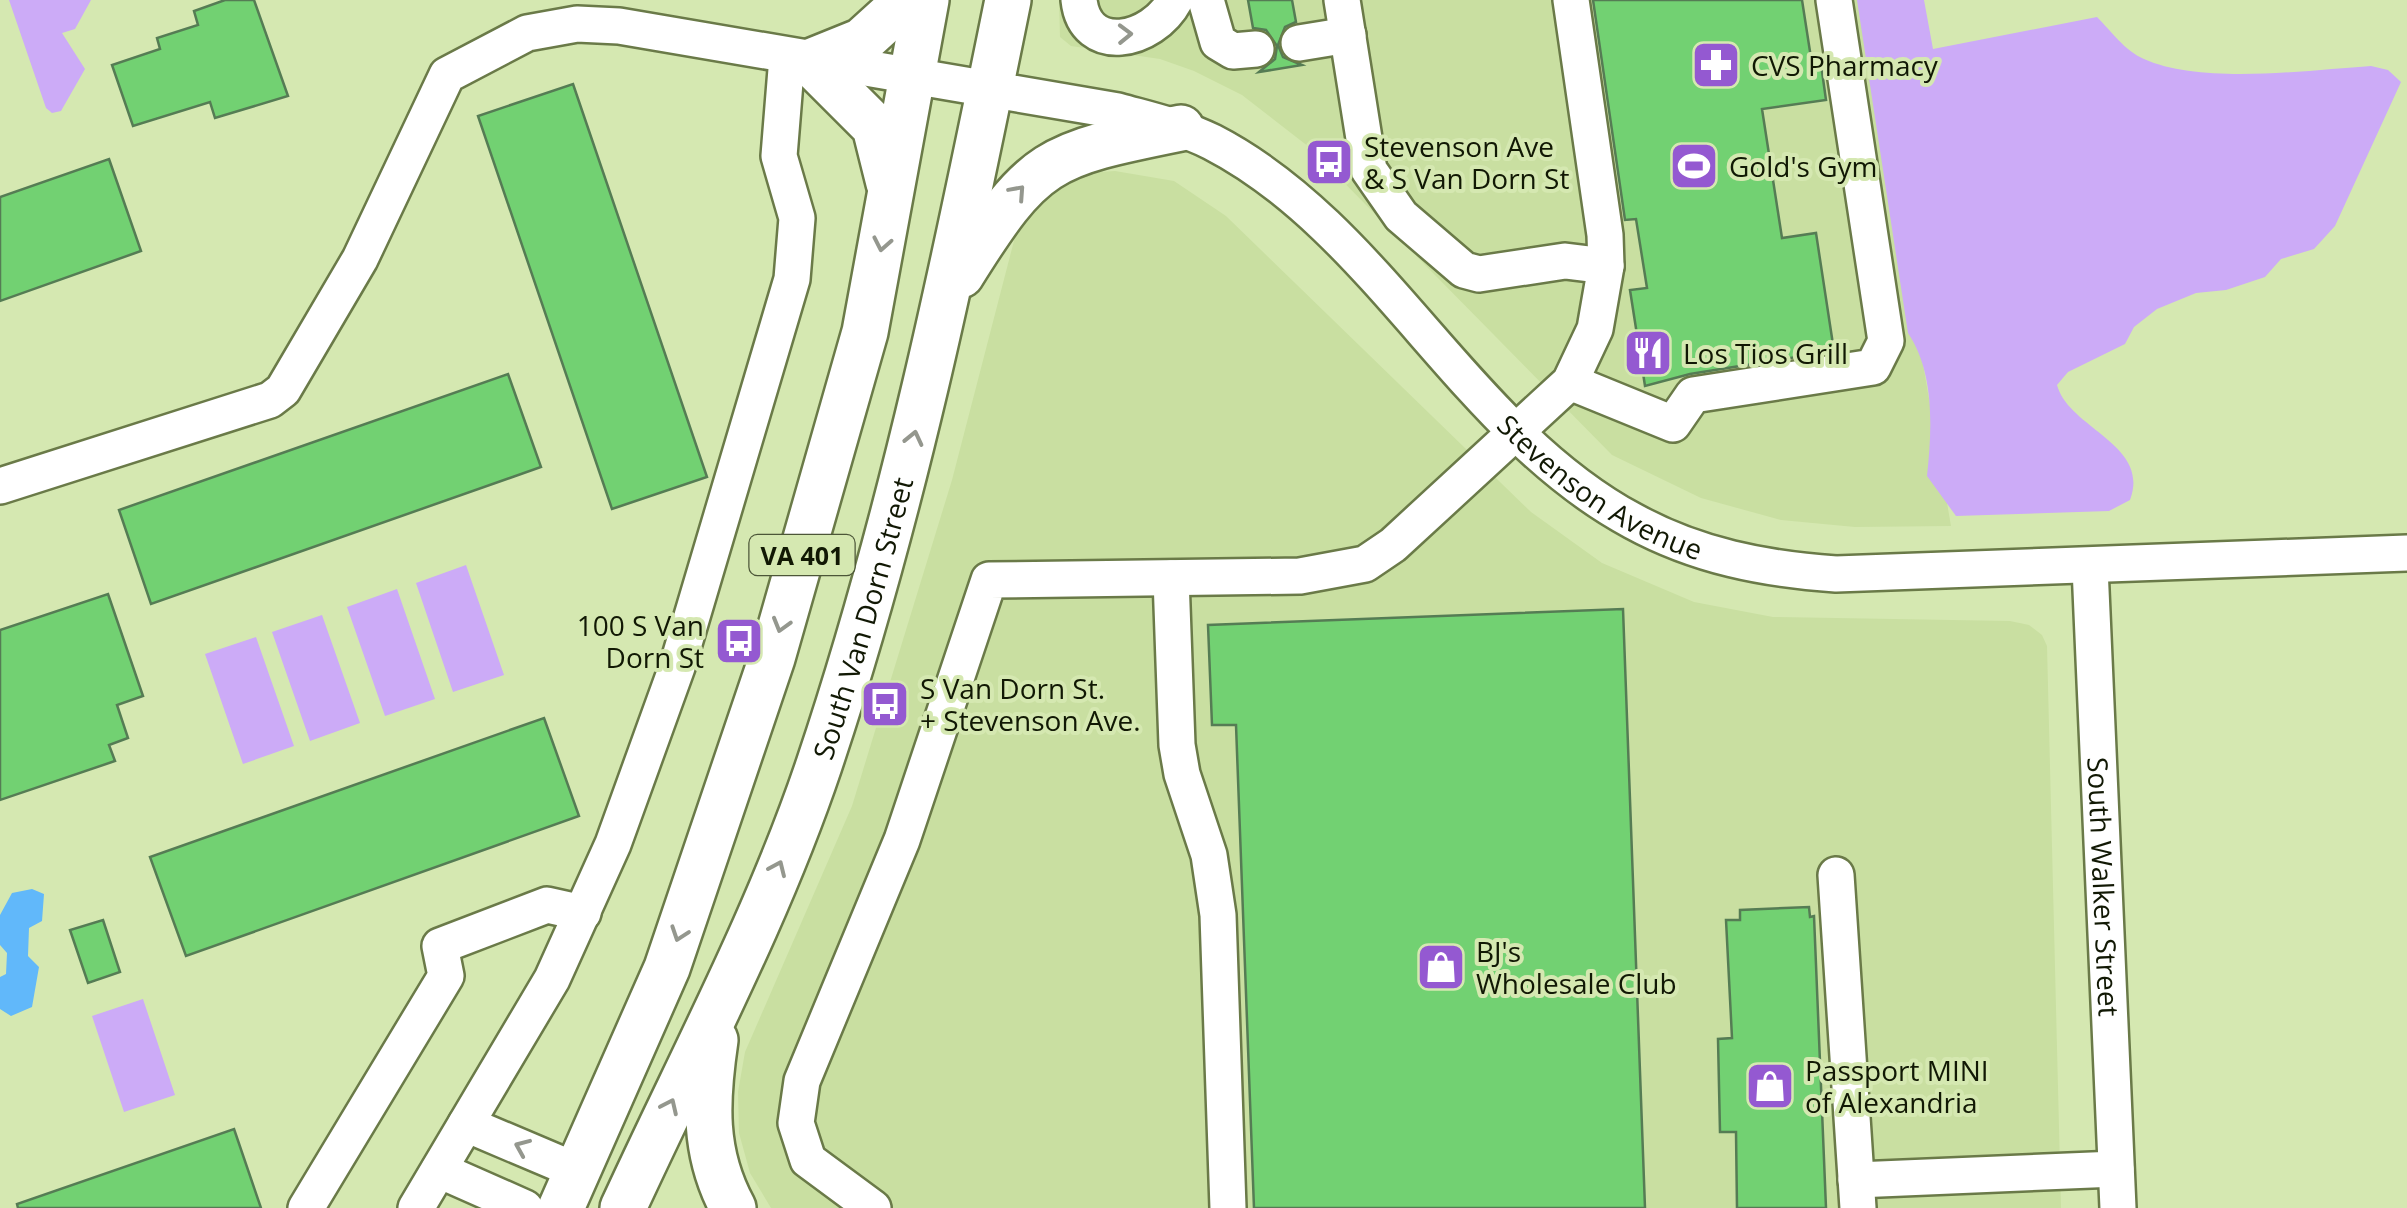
<svg xmlns="http://www.w3.org/2000/svg" width="2407" height="1208" viewBox="0 0 2407 1208" font-family="'Open Sans',sans-serif">
  <style>
    .built { fill: #c9dfa1 }
    .green { fill: #ccabf7 }
    .water { fill: #61b8fa }
    .building { fill: #72d172; stroke: #557c54; stroke-width: 2.5 }
    .lines { fill: none; stroke-linecap: round; stroke-linejoin: round }
    .minor-casing { stroke: #6a7a48; stroke-width: 40 }
    .major-casing { stroke: #6a7a48; stroke-width: 50 }
    .minor { stroke: #fff; stroke-width: 35 }
    .major { stroke: #fff; stroke-width: 45 }
    .oneway { stroke: #94978e }
    .labels { text-anchor: middle; dominant-baseline: central; stroke-width: 8; stroke-linejoin: round; paint-order: stroke }
    .shield { fill: #d5e8b1; stroke: #4c5638; stroke-width: 2.5 }
    .shield-label { font-size: 25px; font-weight: bold; fill: #111804 }
    .poi-label { font-size: 28px; fill: #111804; stroke: #d5e8b1; text-anchor: start }
    .street-label { font-size: 28px; fill: #111804; stroke: #d5e8b1 }
  </style>
  <rect width="100%" height="100%" fill="#d5e8b1"/>
  <!-- built -->
  <path class="built" d="M 1059,0 L 1860,0 L 1951,526 L 1855,527 L 1781,520 L 1701,498 L 1612,455 L 1309,147 L 1242,95 L 1194,71 L 1160,59 L 1071,46 L 1060,37 Z
    M 1115,171 L 1174,181 L 1226,216 L 1531,512 L 1602,563 L 1694,602 L 1773,617 L 2010,621 L 2029,625 L 2042,635 L 2047,646 L 2061,1208 L 771,1208 L 750,1173 L 739,1133 L 738,1092 L 745,1052 L 852,806 L 952,480 L 1016,233 L 1033,208 L 1054,191 L 1086,173 Z"/>
  <!-- green -->
  <path class="green" d="M 9,0 L 91,0 L 75,29 L 62,33 L 85,69 L 61,111 L 52,113 L 46,108 Z
    M 1857,0 L 1924,0 L 1933,49 L 2097,17 C 2111,31 2125,51 2144,59 C 2201,85 2310,70 2371,66 L 2388,70 L 2401,82 L 2335,226 L 2314,249 L 2281,259 L 2265,277 L 2226,290 L 2196,293 L 2157,309 L 2134,327 L 2125,344 L 2068,372 L 2057,385 C 2069,429 2151,444 2130,500 L 2109,511 L 1956,516 L 1927,476 C 1932,430 1935,373 1908,333 Z
    M 466,565 L 504,675 L 453,692 L 416,583 Z
    M 397,589 L 435,699 L 385,716 L 347,607 Z
    M 322,615 L 360,723 L 310,741 L 272,632 Z
    M 256,637 L 294,746 L 243,764 L 205,654 Z
    M 143,999 L 175,1095 L 124,1112 L 92,1016 Z"/>
  <!-- water -->
  <path class="water" d="M 32,889 L 44,894 L 42,921 L 29,928 L 28,956 L 39,967 L 32,1007 L 11,1016 L 0,1009 L 0,977 L 6,974 L 7,953 L 0,945 L 0,915 L 12,893 Z"/>
  <!-- building -->
  <path class="building" d="M 225,0 L 254,0 L 288,96 L 215,118 L 210,102 L 133,126 L 112,65 L 160,49 L 157,38 L 198,25 L 194,11 Z
    M 1248,0 L 1292,0 L 1296,22 L 1285,27 L 1278,45 L 1283,57 L 1302,65 L 1259,72 L 1275,59 L 1277,46 L 1266,30 L 1253,28 Z
    M 1593,0 L 1802,0 L 1811,58 L 1820,57 L 1826,100 L 1762,109 L 1782,238 L 1816,233 L 1834,351 L 1690,374 L 1645,386 L 1630,290 L 1647,288 L 1636,219 L 1625,220 Z
    M 573,84 L 707,477 L 612,509 L 478,116 Z
    M 109,159 L 141,251 L 0,301 L 0,197 Z
    M 508,374 L 541,467 L 151,604 L 119,510 Z
    M 108,594 L 143,696 L 117,705 L 128,738 L 109,745 L 115,761 L 0,800 L 0,630 Z
    M 1623,609 L 1645,1208 L 1254,1208 L 1236,725 L 1212,725 L 1208,625 Z
    M 544,718 L 579,816 L 186,956 L 150,857 Z
    M 1809,907 L 1810,917 L 1814,916 L 1826,1208 L 1737,1208 L 1736,1132 L 1720,1132 L 1718,1039 L 1732,1038 L 1726,920 L 1740,920 L 1740,910 Z
    M 103,920 L 120,972 L 88,983 L 70,930 Z
    M 234,1129 L 261,1208 L 18,1208 L 17,1204 Z"/>
  <g class="lines">
    <!-- minor casing -->
    <g class="minor-casing">
      <g id="minor">
        <path d="M 1079,0 C 1085,56 1152,43 1175,0"/>
        <path d="M 1206,0 L 1218,42 L 1233,51 L 1256,49"/>
        <path d="M 1342,0 L 1369,170 L 1401,216 L 1464,270 L 1479,274 L 1565,261 L 1606,266"/>
        <path d="M 1299,43 L 1348,35"/>
        <path d="M 1570,382 L 1673,424 L 1693,395 L 1873,367 L 1886,341 L 1834,0"/>
        <path id="s1" d="M 0,486 L 270,400 L 283,390 L 360,259 L 447,75 L 527,33 L 577,24 L 619,26 L 1118,111 C 1150,120 1182,127 1212,142 C 1379,228 1465,431 1633,521 C 1697,556 1764,569 1836,574 L 2407,553"/>
        <path id="s2" d="M 2090,567 L 2118,1208"/>
        <path d="M 1171,578 L 1177,745 L 1182,774 L 1209,855 L 1218,915 L 1228,1208"/>
        <path d="M 1836,875 L 1858,1208"/>
        <path d="M 466,1124 L 577,1171"/>
        <path d="M 439,1170 L 525,1208"/>
        <path d="M 1856,1180 L 2116,1169"/>
        <path d="M 306,1208 L 446,976 L 440,946 L 547,905 L 583,913"/>
        <path d="M 416,1208 L 552,979 L 613,844 L 677,667 L 792,279 L 797,218 L 779,156 L 787,57"/>
        <path d="M 873,1208 L 808,1160 L 796,1123 L 802,1081 L 902,840 L 989,580 L 1300,576 L 1365,564 L 1393,545 L 1570,382 L 1595,329 L 1606,266 L 1605,235 L 1571,0"/>
      </g>
    </g>
    <!-- major casing -->
    <g class="major-casing">
      <g id="major">
        <path d="M 889,183 L 875,127 L 810,62 L 862,41 L 907,0"/>
        <path d="M 961,275 C 1034,158 1047,155 1181,128"/>
        <path d="M 715,1040 C 706,1101 703,1153 733,1208"/>
        <path d="M 561,1208 L 667,968 L 772,658 L 865,332 L 926,0"/>
        <path id="s3" d="M 623,1208 C 690,1062 768,917 819,765 C 903,515 956,257 1008,0"/>
      </g>
    </g>
    <!-- minor -->
    <use href="#minor" class="minor"/>
    <!-- major -->
    <use href="#major" class="major"/>
  </g>
  <!-- one-way arrows -->
  <defs><path id="oneway-chevron" d="M-2-3.5L2.5 0L-2 3.5" fill="none" stroke-width="1.6" stroke-linecap="round" stroke-linejoin="round" transform="scale(2.5)"/></defs>
  <g class="oneway">
    <use href="#oneway-chevron" transform="translate(1125 34) rotate(-1)"/>
    <use href="#oneway-chevron" transform="translate(1018 192) rotate(-48)"/>
    <use href="#oneway-chevron" transform="translate(882 244) rotate(101)"/>
    <use href="#oneway-chevron" transform="translate(914 438) rotate(-77)"/>
    <use href="#oneway-chevron" transform="translate(781 625) rotate(106)"/>
    <use href="#oneway-chevron" transform="translate(778 868) rotate(-66)"/>
    <use href="#oneway-chevron" transform="translate(679 934) rotate(109)"/>
    <use href="#oneway-chevron" transform="translate(670 1106) rotate(-65)"/>
    <use href="#oneway-chevron" transform="translate(522 1147) rotate(-157)"/>
  </g>
  <!-- icons -->
  <defs>
    <g id="pharmacy-square" transform="scale(2.5)"><rect x="-9" y="-9" width="18" height="18" rx="4" fill="#9459d1" stroke="#d5e8b1"/><path d="M-2-6h4v4h4v4h-4v4h-4v-4h-4v-4h4Z" fill="#fff"/></g>
    <g id="bus-square" transform="scale(2.5)"><rect x="-9" y="-9" width="18" height="18" rx="4" fill="#9459d1" stroke="#d5e8b1"/><path d="M-5-6H5V4H4V6H2V4H-2V6H-4V4H-5ZM-3.5-4V0h7V-4ZM-3.5 1.2v1.5H-2V1.2ZM2 1.2v1.5H3.5V1.2Z" fill="#fff"/></g>
    <g id="stadium-square" transform="scale(2.5)"><rect x="-9" y="-9" width="18" height="18" rx="4" fill="#9459d1" stroke="#d5e8b1"/><path d="M0-5a6.5 5 0 1 0 0 10a6.5 5 0 1 0 0-10ZM-3.5-1.8h7v3.6h-7Z" fill="#fff"/></g>
    <g id="restaurant-square" transform="scale(2.5)"><rect x="-9" y="-9" width="18" height="18" rx="4" fill="#9459d1" stroke="#d5e8b1"/><path d="M-5-6h1v4h1v-4h1v4h1v-4h1v5L-1.5 .5V6h-2V.5L-5-1ZM5-6V6H3V1.5H1.5Q1.5-4 5-6Z" fill="#fff"/></g>
    <g id="shop-square" transform="scale(2.5)"><rect x="-9" y="-9" width="18" height="18" rx="4" fill="#9459d1" stroke="#d5e8b1"/><path d="M-5-2.5h2.3a2.7 3.5 0 0 1 5.4 0H5L5.5 6h-11ZM-1.5-2.5h3a1.5 2.3 0 0 0-3 0Z" fill="#fff"/></g>
  </defs>
  <g fill-rule="evenodd">
    <use href="#pharmacy-square" x="1716" y="65"/>
    <use href="#bus-square" x="1329" y="162"/>
    <use href="#stadium-square" x="1694" y="166"/>
    <use href="#restaurant-square" x="1648" y="353"/>
    <use href="#bus-square" x="739" y="641"/>
    <use href="#bus-square" x="885" y="704"/>
    <use href="#shop-square" x="1441" y="967"/>
    <use href="#shop-square" x="1770" y="1086"/>
  </g>
  <g class="labels">
    <!-- shield labels -->
    <rect class="shield" x="749.5" y="535" width="105" height="40" rx="8"/>
    <g class="shield-label">
      <text x="802" y="555">VA 401</text>
    </g>
    <!-- poi labels -->
    <g class="poi-label">
      <text x="1751" y="65">CVS Pharmacy</text>
      <text x="1364" y="146">Stevenson Ave<tspan x="1364" dy="32">&amp; S Van Dorn St</tspan></text>
      <text x="1729" y="166">Gold's Gym</text>
      <text x="1683" y="353">Los Tios Grill</text>
      <text x="704" y="625" text-anchor="end">100 S Van<tspan x="704" dy="32">Dorn St</tspan></text>
      <text x="920" y="688">S Van Dorn St.<tspan x="920" dy="32">+ Stevenson Ave.</tspan></text>
      <text x="1476" y="951">BJ's<tspan x="1476" dy="32">Wholesale Club</tspan></text>
      <text x="1805" y="1070">Passport MINI<tspan x="1805" dy="32">of Alexandria</tspan></text>
    </g>
    <!-- street labels -->
    <g class="street-label">
      <text stroke="none"><textPath href="#s1" startOffset="1968">Stevenson Avenue</textPath></text>
      <text stroke="none"><textPath href="#s3" startOffset="638">South Van Dorn Street</textPath></text>
      <text stroke="none"><textPath href="#s2" startOffset="320">South Walker Street</textPath></text>
    </g>
  </g>
</svg>
